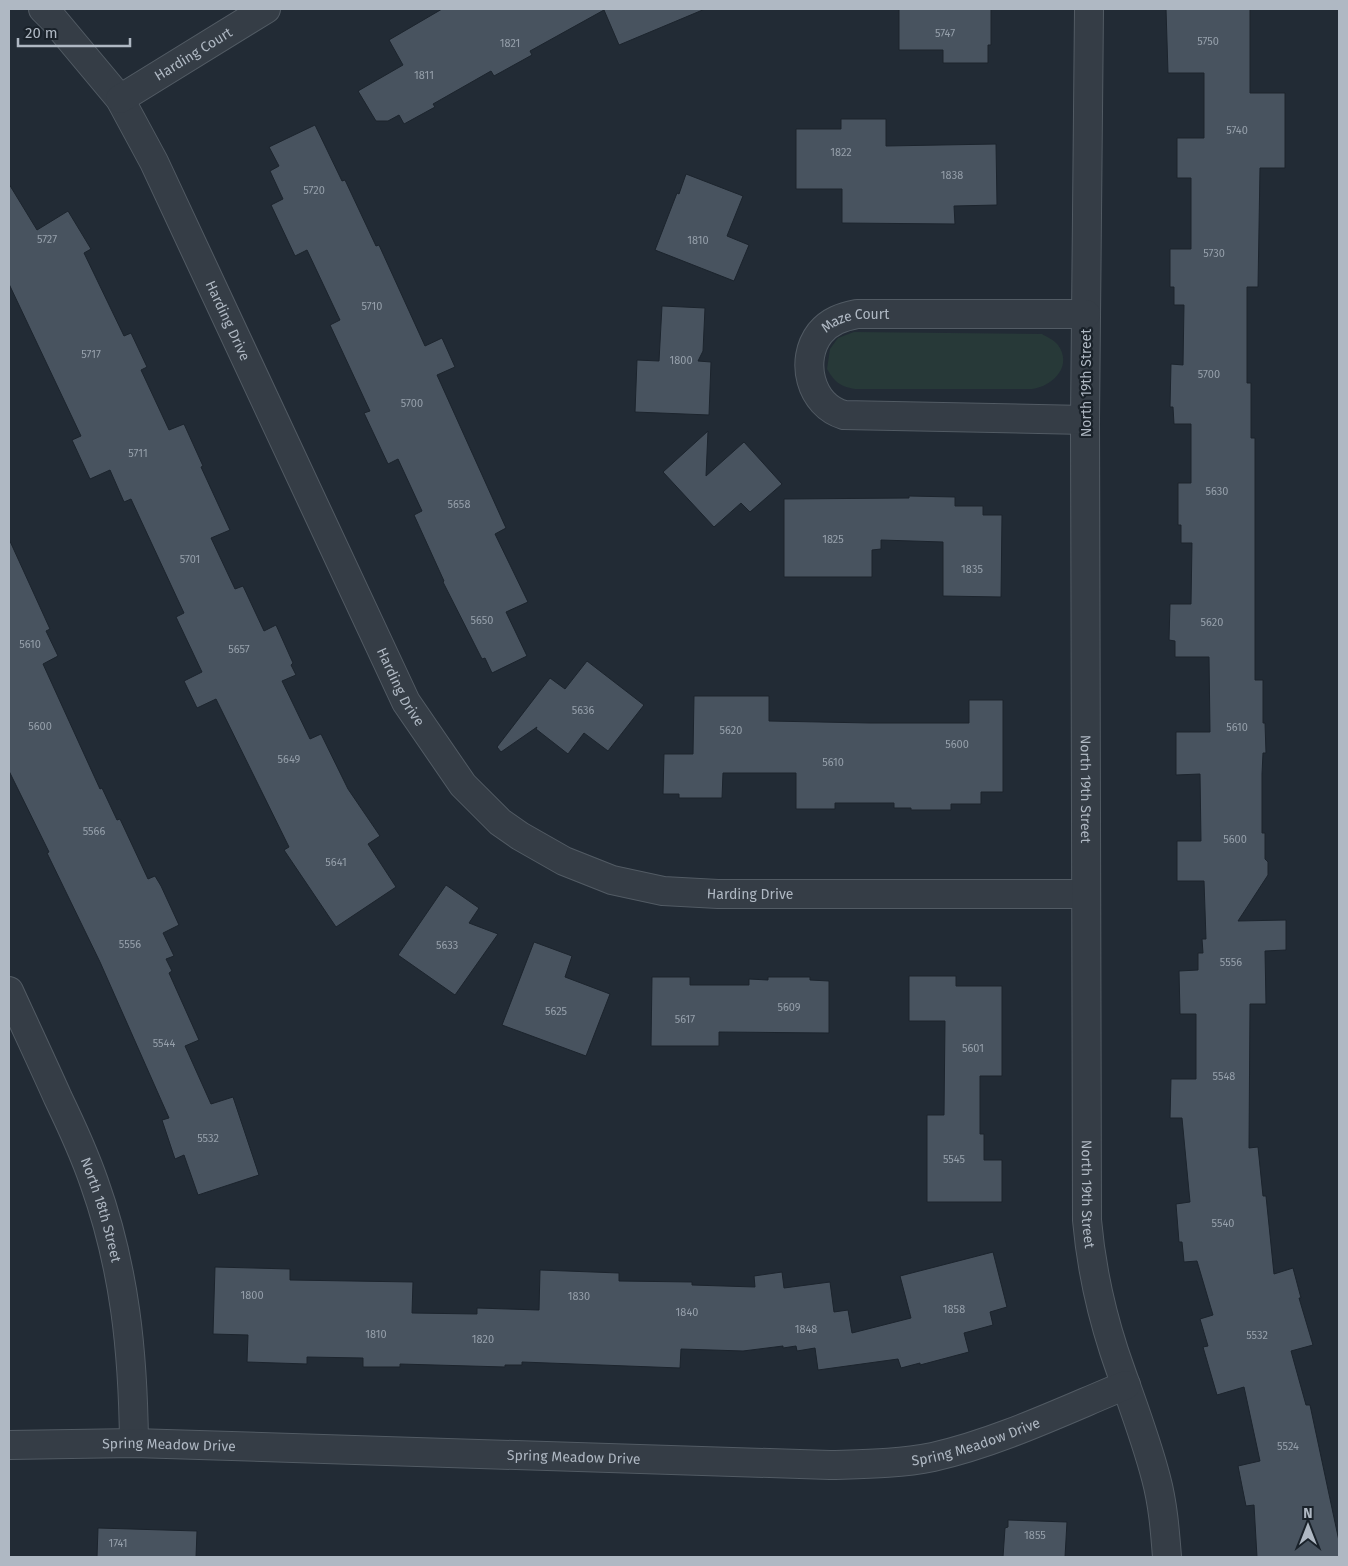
<svg xmlns="http://www.w3.org/2000/svg" width="1348" height="1566" viewBox="0 0 1348 1566" font-family="'Fira Sans',sans-serif">
  <style>
    .green { fill: #273938 }
    .building { fill: #48535f; stroke: #1c242d }
    .lines { fill: none; stroke-linecap: round; stroke-linejoin: round }
    .minor-casing { stroke: #525b64; stroke-width: 30 }
    .minor { stroke: #353d46; stroke-width: 28 }
    .labels { text-anchor: middle; dominant-baseline: central; stroke-width: 4.5; stroke-linejoin: round; paint-order: stroke }
    .number-label { font-size: 11px; fill: #959faa }
    .street-label { font-size: 14px; fill: #afb8c3; stroke: #1a222a }
  </style>
  <rect width="100%" height="100%" fill="#222b35"/>
  <!-- green -->
  <path class="green" d="M 854,332 L 1042,334 C 1047,337 1054,340 1058,345 C 1073,366 1053,386 1032,389 L 855,389 C 839,386 835,382 827,369 L 830,349 L 838,338 Z"/>
  <!-- building -->
  <path class="building" d="M 442,9 L 705,9 L 619,45 L 604,10 L 530,51 L 532,55 L 494,76 L 491,71 L 433,104 L 435,107 L 404,124 L 399,115 L 388,121 L 376,121 L 358,91 L 403,65 L 389,40 Z
    M 899,9 L 991,9 L 991,45 L 988,45 L 988,63 L 943,63 L 943,50 L 899,50 Z
    M 1166,9 L 1250,9 L 1250,93 L 1285,93 L 1285,168 L 1260,168 L 1258,287 L 1247,287 L 1247,383 L 1251,383 L 1251,438 L 1255,438 L 1255,680 L 1263,680 L 1263,723 L 1265,723 L 1266,753 L 1263,753 L 1262,774 L 1262,833 L 1265,833 L 1265,859 L 1268,862 L 1268,875 L 1238,921 L 1286,920 L 1286,950 L 1265,951 L 1266,1004 L 1250,1004 L 1249,1148 L 1258,1147 L 1263,1196 L 1266,1196 L 1274,1274 L 1293,1268 L 1301,1298 L 1299,1298 L 1313,1345 L 1291,1351 L 1306,1405 L 1310,1405 L 1339,1541 L 1339,1557 L 1257,1557 L 1254,1505 L 1246,1506 L 1238,1466 L 1260,1461 L 1244,1387 L 1217,1395 L 1203,1347 L 1208,1346 L 1200,1319 L 1213,1315 L 1197,1261 L 1184,1262 L 1182,1242 L 1179,1242 L 1176,1204 L 1190,1202 L 1182,1118 L 1170,1118 L 1171,1079 L 1196,1079 L 1196,1014 L 1180,1014 L 1179,971 L 1198,970 L 1198,953 L 1203,953 L 1202,939 L 1206,939 L 1204,881 L 1177,881 L 1177,841 L 1201,841 L 1200,774 L 1176,775 L 1176,732 L 1210,732 L 1209,657 L 1175,657 L 1175,641 L 1169,640 L 1170,604 L 1191,604 L 1192,543 L 1181,543 L 1181,525 L 1178,525 L 1178,483 L 1191,483 L 1191,424 L 1174,424 L 1173,407 L 1170,407 L 1171,364 L 1183,365 L 1184,305 L 1174,305 L 1174,287 L 1170,287 L 1170,249 L 1191,249 L 1191,178 L 1177,178 L 1177,138 L 1204,138 L 1204,73 L 1168,73 Z
    M 841,119 L 886,119 L 886,146 L 996,144 L 997,205 L 954,206 L 955,224 L 842,223 L 842,189 L 796,189 L 796,129 L 841,129 Z
    M 315,125 L 342,181 L 345,180 L 376,246 L 379,245 L 425,346 L 442,338 L 455,367 L 437,375 L 506,528 L 495,534 L 528,602 L 506,612 L 527,656 L 492,673 L 485,658 L 482,659 L 443,582 L 444,581 L 414,515 L 422,511 L 398,459 L 388,464 L 364,413 L 370,411 L 330,325 L 340,320 L 307,250 L 295,256 L 271,205 L 283,199 L 270,171 L 279,166 L 269,147 Z
    M 686,174 L 743,196 L 727,236 L 749,245 L 734,281 L 655,250 L 677,193 L 679,194 Z
    M 9,184 L 37,230 L 68,211 L 91,249 L 84,253 L 124,336 L 131,333 L 147,367 L 141,370 L 169,430 L 184,424 L 203,466 L 201,467 L 230,530 L 211,538 L 235,589 L 243,586 L 264,631 L 276,625 L 293,663 L 291,665 L 296,675 L 282,681 L 310,739 L 321,734 L 348,789 L 380,836 L 368,844 L 396,887 L 336,927 L 284,850 L 289,847 L 216,699 L 197,708 L 184,681 L 202,672 L 176,617 L 184,613 L 131,499 L 124,502 L 110,470 L 90,479 L 72,440 L 81,436 L 9,284 Z
    M 662,306 L 705,308 L 703,351 L 698,361 L 711,362 L 709,415 L 635,412 L 637,360 L 659,361 Z
    M 708,431 L 706,476 L 744,442 L 782,484 L 750,512 L 741,503 L 714,527 L 663,472 Z
    M 909,496 L 955,497 L 955,506 L 983,506 L 983,515 L 1002,515 L 1001,597 L 943,596 L 943,542 L 881,540 L 881,549 L 872,550 L 872,577 L 784,577 L 784,499 L 909,498 Z
    M 9,539 L 50,629 L 46,631 L 58,656 L 43,664 L 100,789 L 102,788 L 117,820 L 120,819 L 148,879 L 155,876 L 161,886 L 179,925 L 163,933 L 174,956 L 166,959 L 172,971 L 169,973 L 199,1040 L 185,1046 L 211,1104 L 233,1097 L 259,1175 L 198,1195 L 184,1155 L 175,1159 L 162,1120 L 169,1118 L 100,962 L 47,853 L 49,852 L 9,771 Z
    M 587,661 L 644,705 L 608,751 L 584,733 L 568,754 L 536,729 L 537,727 L 501,752 L 497,747 L 550,678 L 565,689 Z
    M 694,696 L 769,696 L 769,721 L 870,723 L 969,723 L 969,700 L 1003,700 L 1003,792 L 981,792 L 981,804 L 951,804 L 951,810 L 911,810 L 911,808 L 894,808 L 894,803 L 835,803 L 835,809 L 796,809 L 796,773 L 723,773 L 722,798 L 679,798 L 679,794 L 663,794 L 664,754 L 693,754 Z
    M 446,885 L 479,908 L 469,923 L 498,934 L 455,995 L 398,955 Z
    M 534,942 L 572,956 L 565,977 L 610,994 L 586,1056 L 502,1025 Z
    M 909,976 L 956,976 L 956,986 L 1002,986 L 1002,1076 L 980,1076 L 980,1134 L 984,1134 L 984,1160 L 1002,1160 L 1002,1202 L 927,1202 L 927,1115 L 944,1115 L 945,1021 L 909,1021 Z
    M 652,977 L 690,977 L 690,985 L 749,985 L 749,979 L 768,980 L 768,977 L 810,977 L 810,980 L 829,981 L 829,1033 L 719,1032 L 719,1046 L 651,1046 Z
    M 993,1252 L 1007,1307 L 990,1312 L 993,1325 L 964,1333 L 969,1352 L 920,1365 L 920,1363 L 901,1368 L 898,1359 L 818,1370 L 815,1348 L 797,1351 L 796,1346 L 783,1348 L 783,1346 L 743,1351 L 681,1349 L 680,1368 L 522,1362 L 522,1365 L 505,1365 L 505,1367 L 400,1364 L 400,1367 L 363,1367 L 363,1358 L 307,1357 L 307,1364 L 247,1362 L 248,1335 L 213,1334 L 215,1267 L 290,1269 L 290,1280 L 413,1282 L 412,1313 L 477,1314 L 477,1308 L 539,1310 L 540,1270 L 619,1273 L 619,1281 L 692,1282 L 692,1285 L 755,1287 L 754,1276 L 782,1272 L 784,1288 L 830,1282 L 834,1312 L 848,1310 L 852,1333 L 911,1318 L 900,1276 Z
    M 1008,1520 L 1067,1522 L 1065,1557 L 1003,1557 L 1005,1528 L 1008,1527 Z
    M 98,1528 L 197,1531 L 196,1557 L 97,1557 Z"/>
  <g class="lines">
    <!-- minor casing -->
    <g class="minor-casing">
      <g id="minor">
        <path id="s1" d="M 43,9 L 54,20 L 120,99 L 154,162 L 406,702 L 463,785 L 500,822 L 520,836 L 564,861 L 612,880 L 663,891 L 718,894 L 1086,894"/>
        <path id="s2" d="M 1089,9 L 1085,420 L 1087,1220 C 1091,1265 1100,1308 1114,1351 C 1128,1393 1145,1435 1156,1478 C 1163,1504 1165,1531 1167,1557"/>
        <path id="s3" d="M 120,99 L 266,9"/>
        <path id="s4" d="M 1085,420 L 844,415 C 810,405 799,360 820,333 C 830,321 842,317 857,314 L 1086,314"/>
        <path id="s5" d="M 9,991 C 25,1026 42,1062 58,1098 C 71,1125 84,1153 94,1182 C 125,1269 133,1352 134,1443"/>
        <path id="s6" d="M 9,1445 L 134,1443 L 830,1465 C 864,1464 899,1464 933,1457 C 999,1442 1063,1411 1126,1385"/>
      </g>
    </g>
    <!-- minor -->
    <use href="#minor" class="minor"/>
  </g>
  <g class="labels">
    <!-- number labels -->
    <g class="number-label">
      <text x="945" y="33">5747</text>
      <text x="1208" y="41">5750</text>
      <text x="510" y="43">1821</text>
      <text x="424" y="75">1811</text>
      <text x="1237" y="130">5740</text>
      <text x="841" y="152">1822</text>
      <text x="952" y="175">1838</text>
      <text x="314" y="190">5720</text>
      <text x="47" y="239">5727</text>
      <text x="698" y="240">1810</text>
      <text x="1214" y="253">5730</text>
      <text x="372" y="306">5710</text>
      <text x="91" y="354">5717</text>
      <text x="681" y="360">1800</text>
      <text x="1209" y="374">5700</text>
      <text x="412" y="403">5700</text>
      <text x="138" y="453">5711</text>
      <text x="1217" y="491">5630</text>
      <text x="459" y="504">5658</text>
      <text x="833" y="539">1825</text>
      <text x="190" y="559">5701</text>
      <text x="972" y="569">1835</text>
      <text x="482" y="620">5650</text>
      <text x="1212" y="622">5620</text>
      <text x="30" y="644">5610</text>
      <text x="239" y="649">5657</text>
      <text x="583" y="710">5636</text>
      <text x="40" y="726">5600</text>
      <text x="1237" y="727">5610</text>
      <text x="731" y="730">5620</text>
      <text x="957" y="744">5600</text>
      <text x="289" y="759">5649</text>
      <text x="833" y="762">5610</text>
      <text x="94" y="831">5566</text>
      <text x="1235" y="839">5600</text>
      <text x="336" y="862">5641</text>
      <text x="130" y="944">5556</text>
      <text x="447" y="945">5633</text>
      <text x="1231" y="962">5556</text>
      <text x="789" y="1007">5609</text>
      <text x="556" y="1011">5625</text>
      <text x="685" y="1019">5617</text>
      <text x="164" y="1043">5544</text>
      <text x="973" y="1048">5601</text>
      <text x="1224" y="1076">5548</text>
      <text x="208" y="1138">5532</text>
      <text x="954" y="1159">5545</text>
      <text x="1223" y="1223">5540</text>
      <text x="252" y="1295">1800</text>
      <text x="579" y="1296">1830</text>
      <text x="954" y="1309">1858</text>
      <text x="687" y="1312">1840</text>
      <text x="806" y="1329">1848</text>
      <text x="376" y="1334">1810</text>
      <text x="1257" y="1335">5532</text>
      <text x="483" y="1339">1820</text>
      <text x="1288" y="1446">5524</text>
      <text x="1035" y="1535">1855</text>
      <text x="118" y="1543">1741</text>
    </g>
    <!-- street labels -->
    <g class="street-label">
      <text stroke="none"><textPath href="#s3" startOffset="86">Harding Court</textPath></text>
      <text stroke="none"><textPath href="#s1" startOffset="365">Harding Drive</textPath></text>
      <text stroke="none"><textPath href="#s4" startOffset="380">Maze Court</textPath></text>
      <text transform="translate(1086 383) rotate(-90)">North 19th Street</text>
      <text stroke="none"><textPath href="#s1" startOffset="770">Harding Drive</textPath></text>
      <text stroke="none"><textPath href="#s2" startOffset="780">North 19th Street</textPath></text>
      <text stroke="none"><textPath href="#s1" startOffset="1205">Harding Drive</textPath></text>
      <text stroke="none"><textPath href="#s2" startOffset="1185">North 19th Street</textPath></text>
      <text stroke="none"><textPath href="#s5" startOffset="238">North 18th Street</textPath></text>
      <text stroke="none"><textPath href="#s6" startOffset="970">Spring Meadow Drive</textPath></text>
      <text stroke="none"><textPath href="#s6" startOffset="160">Spring Meadow Drive</textPath></text>
      <text stroke="none"><textPath href="#s6" startOffset="565">Spring Meadow Drive</textPath></text>
    </g>
  </g>
  <!-- border -->
  <rect width="1348" height="1566" fill="none" stroke="#afb8c3" stroke-width="20"/>
  <!-- north arrow -->
  <g transform="translate(1308 1526)" stroke="#1a222a" stroke-width="4" paint-order="stroke">
  <path d="M0-4L9 19L0 12L-9 19Z" fill="#afb8c3"/>
  <text y="-8" font-size="14" font-weight="bold" text-anchor="middle" fill="#afb8c3">N</text>
  </g>
  <!-- scale -->
  <path d="M18 38v8h112v-8" fill="none" stroke="#afb8c3" stroke-width="2.5"/>
  <text x="25" y="38" font-size="15" fill="#afb8c3" stroke="#1a222a" stroke-width="4" paint-order="stroke">20 m</text>
</svg>
